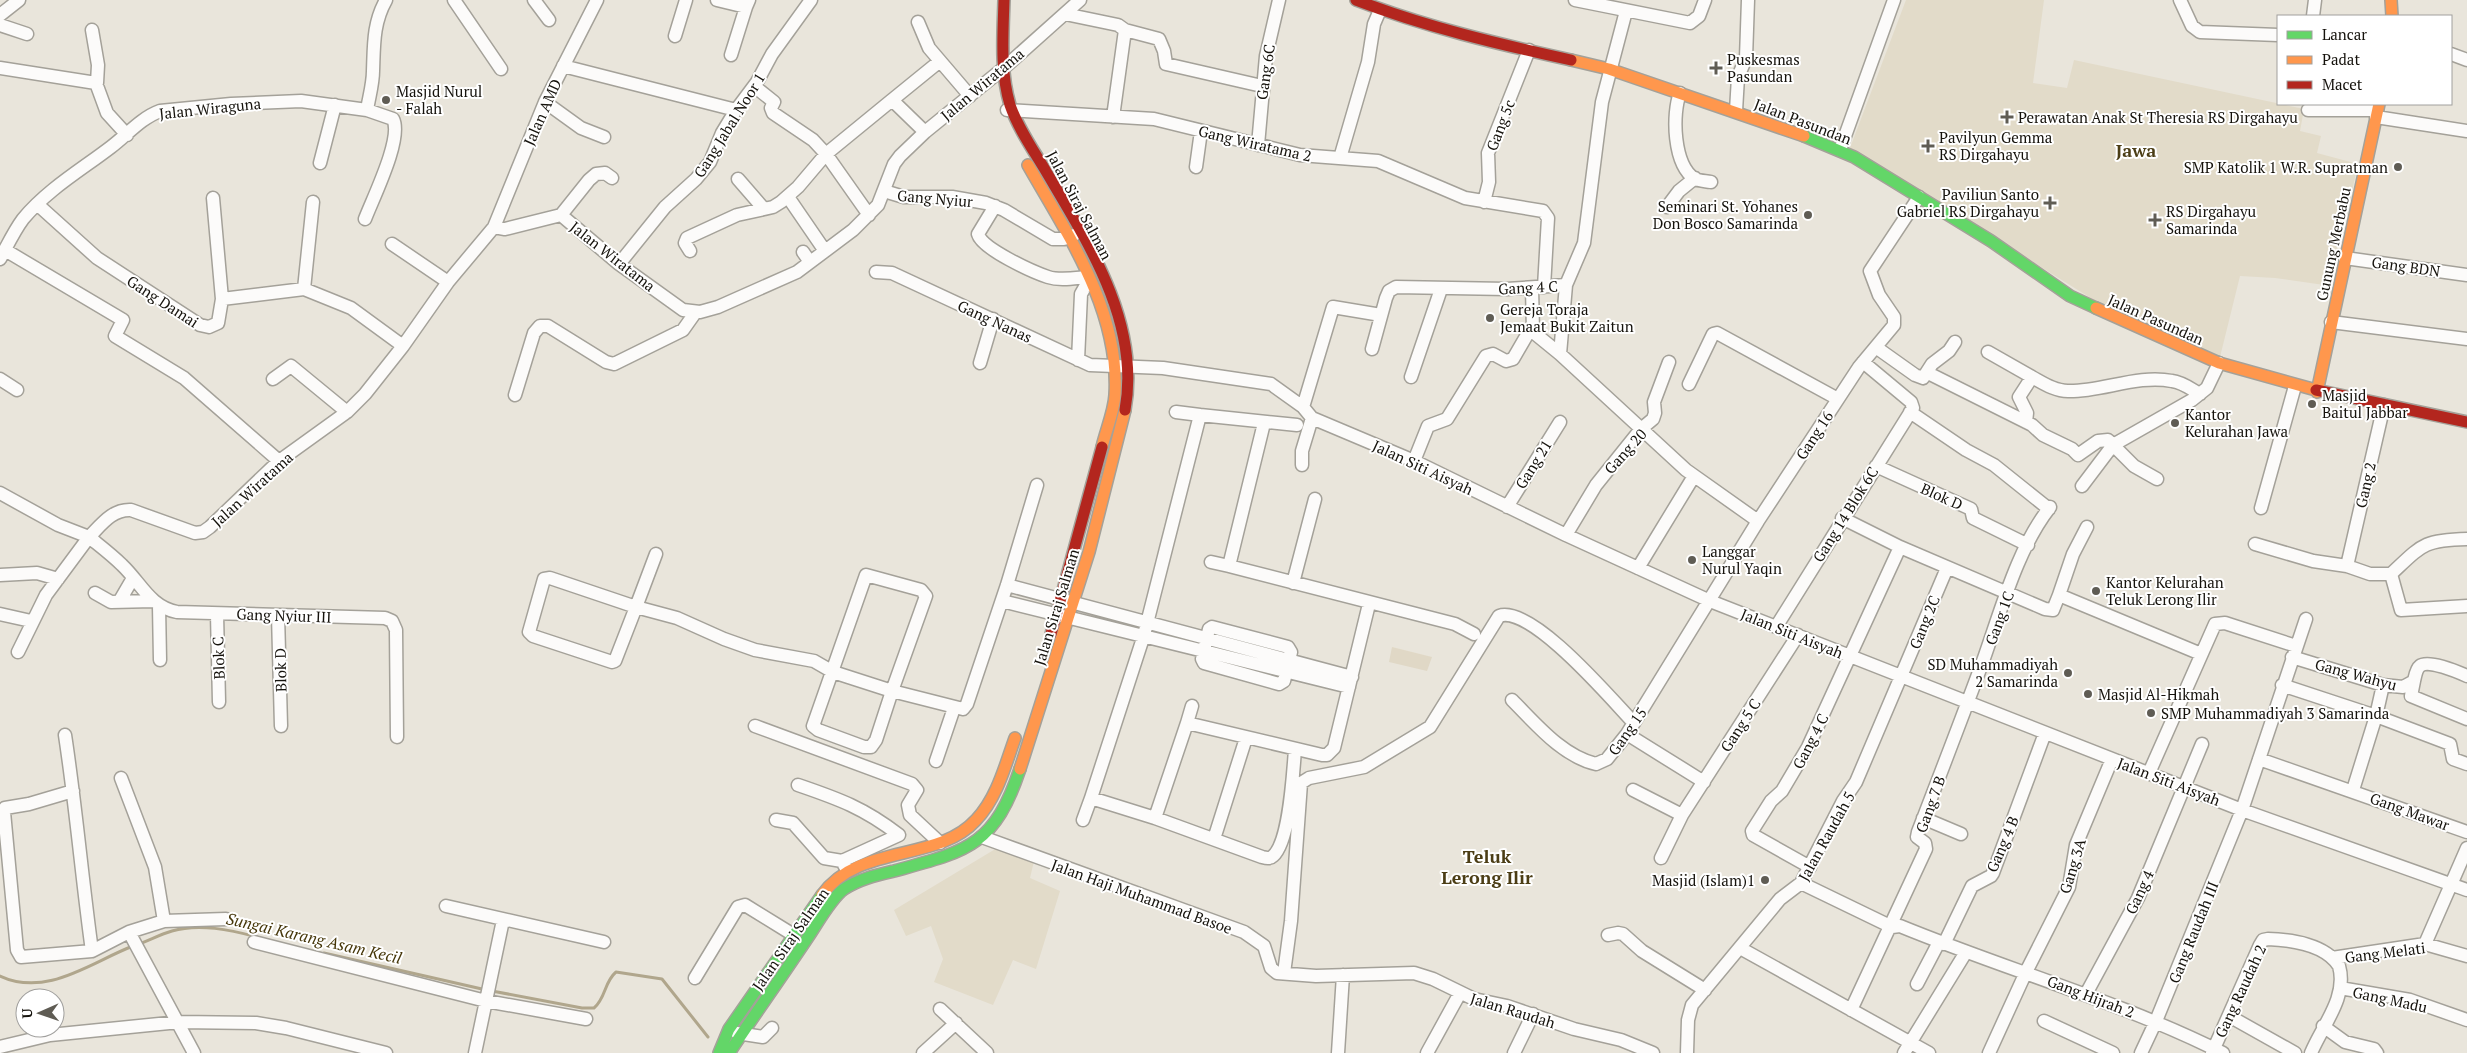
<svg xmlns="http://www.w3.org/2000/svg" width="2467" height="1053" viewBox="0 0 2467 1053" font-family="'PT Serif',serif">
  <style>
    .built { fill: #e2dbc9 }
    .grass { fill: #e0d8c6 }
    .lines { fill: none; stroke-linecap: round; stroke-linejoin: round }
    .stream { stroke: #b0a68c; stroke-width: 3 }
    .street-casing { stroke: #a4a199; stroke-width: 15 }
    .fast-casing { stroke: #a4a199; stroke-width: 14 }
    .slow-casing { stroke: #a4a199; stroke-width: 14 }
    .jam-casing { stroke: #a4a199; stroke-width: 14 }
    .street { stroke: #fcfbfa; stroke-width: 12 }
    .fast { stroke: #63d668; stroke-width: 11 }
    .slow { stroke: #ff974d; stroke-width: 11 }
    .jam { stroke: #b3261e; stroke-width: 11 }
    .poi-dot { fill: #5f5c54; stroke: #fff; stroke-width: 2 }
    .labels { text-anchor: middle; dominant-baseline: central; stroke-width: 4; stroke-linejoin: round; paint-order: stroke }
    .poi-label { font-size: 15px; fill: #15120c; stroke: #fff; text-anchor: start }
    .street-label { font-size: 15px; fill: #15120c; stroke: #fff }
    .water-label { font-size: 16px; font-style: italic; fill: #46370a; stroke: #fff }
    .quarter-label { font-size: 18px; font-weight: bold; fill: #4b3d15; stroke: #fff }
  </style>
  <rect width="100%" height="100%" fill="#e9e5db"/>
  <!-- built -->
  <path class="built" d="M 1906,0 L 2044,0 L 2033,83 L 2067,88 L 2074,60 L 2304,109 L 2300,131 L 2321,136 L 2317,153 L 2358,164 L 2331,286 L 2275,278 L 2240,276 L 2220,357 L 2094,300 L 1850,148 Z
    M 997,848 L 1034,861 L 1030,878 L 1060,891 L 1036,969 L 1013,960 L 993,1005 L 934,982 L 943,959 L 931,926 L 906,936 L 894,910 Z"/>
  <!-- grass -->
  <path class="grass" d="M 1392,647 L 1432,657 L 1427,671 L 1389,662 Z"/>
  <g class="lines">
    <!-- stream -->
    <path class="stream" d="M 139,944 C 150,940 161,934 172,931 C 199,923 231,930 257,937
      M 324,953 L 482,989
      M 0,976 C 47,998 91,962 133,946
      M 492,991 L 582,1008 L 594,1008 C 606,998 604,982 616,972 L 662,979 L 708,1037"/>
    <!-- street casing -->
    <g class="street-casing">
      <path id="street" d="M 454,0 L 501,69
        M 534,0 L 549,20
        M 717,0 L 746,7 L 749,0
        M 1575,0 L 1690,23 L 1699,16 L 1705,0
        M 2180,0 L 2192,26 L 2200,32 L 2278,35
        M 1065,14 L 1118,25 L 1125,30 L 1113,117
        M 0,15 L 19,0
        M 2313,16 L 2315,0
        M 918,22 L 929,48 L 970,96
        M 0,25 L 27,34
        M 92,30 L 98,65 L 97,83
        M 1125,30 L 1159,39 L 1164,51 L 1166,64 L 1262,86
        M 675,36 L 686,0
        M 2451,54 L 2467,60
        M 731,55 L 746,7
        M 563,66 L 736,110
        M 0,68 L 96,83 L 107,113 L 127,135
        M 754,86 L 774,102 L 771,108 L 773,113 L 813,140 L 826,154 L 869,215
        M 1680,93 C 1672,114 1673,165 1695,179 C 1699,181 1706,181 1711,182
        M 892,100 L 940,61
        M 545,102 L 581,128 L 604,137
        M 1007,110 L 1154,119 L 1300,155 L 1378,161 L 1465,198 L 1543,211 L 1548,218 L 1544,287
        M 2308,110 L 2377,110
        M 1736,111 L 1738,77 L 1746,58 L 1748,0
        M 2376,117 L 2467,131
        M 1258,145 L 1266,56 L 1279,0
        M 1840,150 L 1894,0
        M 1340,158 L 1368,62 L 1374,24 L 1380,10
        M 320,163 L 335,105
        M 1196,167 L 1201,131
        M 738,179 L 764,209
        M 884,191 L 904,197 L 952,197 L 986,203 L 1004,210 L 1053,239 L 1064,239 L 1074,235
        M 788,197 L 825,251
        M 1484,202 L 1489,182 L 1488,153 L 1529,50
        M 37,204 L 97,258 L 200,325 L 209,327 L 218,323 L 222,299 L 213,198
        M 995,206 L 978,234 C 982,249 1033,272 1048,277 C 1060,281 1075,278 1087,277
        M 1667,207 L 1679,191 L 1695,178
        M 561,215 L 589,180 L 596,174 L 605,173 L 612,178
        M 365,219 C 373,198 403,138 393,119 L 367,110
        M 494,227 L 505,229 L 561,215 L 619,264 L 683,310 L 700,312 L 718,307 L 797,272 L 853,230 L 878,205 L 894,164 L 900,156 L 925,132 L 1005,67 L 1080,0
        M 392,244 L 448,282
        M 5,250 L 123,320 L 115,336 L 184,378 L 279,461
        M 690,251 L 685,243 L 687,238 L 737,215 L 773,207 L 781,202 L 798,187 L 826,154 L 892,100 L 925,132
        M 803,252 L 810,262
        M 2345,258 L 2467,275
        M 0,259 C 7,246 14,231 23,219 C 48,189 81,170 111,147 C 127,135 141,118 160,111 L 231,104 L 301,101 L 367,110 C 369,97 373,84 373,71 C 374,45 373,23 386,0
        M 619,264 L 665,207 L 696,179 L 710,162 L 722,133 L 736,110 L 757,82 L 772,54 L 811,0
        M 876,272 L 892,273 L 1090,365 L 1163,368 L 1271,384 L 1303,407 L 1312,418 L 1414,461 L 1566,535 L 1710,601 L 2242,810 L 2467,890
        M 1532,288 L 1533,332 L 1560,354 L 1686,470 L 1758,521
        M 304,289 L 313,202
        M 222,299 L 304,289 L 351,308 L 403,346
        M 2331,322 L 2467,339
        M 1877,348 L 1915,375 L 1923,378 L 1932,364 L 1949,351 L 1955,342
        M 1372,349 L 1386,298 L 1389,291 L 1396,287 L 1507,289 L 1566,285 L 1584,243 L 1602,102 L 1626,11
        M 1988,352 L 2032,377 L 2019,397 L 2027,413 L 2026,422
        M 1560,354 L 1566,285
        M 1078,360 L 1081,294 L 1085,287 L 1091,284
        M 980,363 L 993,319
        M 1928,373 L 2032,425 L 2043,435 L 2072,449 L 2078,455 L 2098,441 L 2108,440 L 2134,466 L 2157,479
        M 1411,377 L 1441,289
        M 2032,377 C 2043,383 2055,391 2068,391 C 2101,392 2138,374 2172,381 C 2182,382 2191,389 2200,394
        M 0,379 L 17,390
        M 273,379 L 291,366 L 347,412
        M 1689,384 L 1713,334 L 1717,333 L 1838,399
        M 515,395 L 534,333 L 540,326 L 548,326 L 606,362 L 614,364 L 683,330 L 695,313
        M 2384,405 L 2347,566 L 2370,574 L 2391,574 L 2401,610 L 2467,606
        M 1303,407 L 1333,307 L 1381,315
        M 1176,412 L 1200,415
        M 1910,412 L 1966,450 L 1994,465 L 2049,509
        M 1264,423 L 1229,566 L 1455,624 L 1474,634
        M 1414,461 L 1428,426 L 1447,419 L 1486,356 L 1493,354 L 1506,361 L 1513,359 L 1531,328
        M 1302,465 L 1302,451 L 1312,418
        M 1876,466 L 1971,509 L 1973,518 L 2028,545
        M 2082,486 L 2113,445 L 2192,400 L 2207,388 L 2219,363
        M 0,493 L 58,525 L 89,537 C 101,525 112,509 131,510 L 195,533 L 203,532 L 210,527 L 279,461 L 347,412 L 365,394 L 403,346 L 448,282 L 494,227 L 545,102 L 597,0
        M 1507,507 L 1560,422
        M 2261,508 L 2295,386
        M 1842,518 L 1900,547 L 2045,609 L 2053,610 L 2059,595
        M 2087,527 L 2073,554 L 2059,595 L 2201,654
        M 1566,535 L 1596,485 L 1641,429 L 1653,419 L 1655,413 L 1654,402 L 1669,362
        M 2255,544 L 2313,561 L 2347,566
        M 656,554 L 636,607 L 550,578 L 544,579 L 529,632 L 533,636 L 612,662 L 615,661 L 636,607 L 677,618 L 724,639 L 755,650 L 814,661 L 833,672 L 892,691 L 876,740 L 871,747 L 864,747 L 818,730 L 813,726 L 866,575 L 921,590 L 926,596 L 892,691 L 963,709 L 967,704 L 1007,585 L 1037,485
        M 1211,562 L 1229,566
        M 1638,568 L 1694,476
        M 2391,574 C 2422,545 2423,540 2467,539
        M 0,575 L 37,573 L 58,579
        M 1293,583 L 1315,499
        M 1007,585 L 1352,677
        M 95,593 L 111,602 L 153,601
        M 1002,601 L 1349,687
        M 119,602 L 133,578
        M 159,606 L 160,660
        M 0,614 L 31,621
        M 217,614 L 219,702
        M 278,615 L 281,726
        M 1212,627 L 1288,647 L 1291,652 L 1284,681 L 1279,684 L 1204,663 L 1202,659 L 1209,629 Z
        M 1776,627 L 1913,408 L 1911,402 L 1863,362
        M 18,652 L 46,595 L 89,537 C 100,546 112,555 122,565 C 141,583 150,607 177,612 L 385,618 L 392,621 L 396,630 L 397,737
        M 2292,657 L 2383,685 L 2403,687 L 2414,681 C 2415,677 2416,669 2420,666 C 2428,659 2458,672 2467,676
        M 2414,681 L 2411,696 L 2467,719
        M 2282,685 L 2376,716 L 2450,744 L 2453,759 L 2467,764
        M 1512,700 C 1536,724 1562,756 1596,764 L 1607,759 L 1627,734 L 1758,521 L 1859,367 L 1894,325 L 1894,317 L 1879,295 L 1870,271 L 1919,197
        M 1187,723 L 1192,706
        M 755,726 L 912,784 L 917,790 L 908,805 L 910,815 L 940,843
        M 1627,734 L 1704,782
        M 65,735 C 76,807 82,879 92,951 L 21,957 L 17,950 L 4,812 L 5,808 L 29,804 L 73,791
        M 1295,750 C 1293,772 1290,841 1273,856 C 1270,859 1266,858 1262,857 L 1155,818 L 1091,798 L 1144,635 L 1200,415 L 1297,425
        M 2259,759 L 2467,832
        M 936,761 L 954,708
        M 2149,773 L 2215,624 L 2225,623 L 2296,646
        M 121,778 L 155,867 L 164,921
        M 798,785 C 839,799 864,808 899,835 L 842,861 L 847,870
        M 1633,790 L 1682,815
        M 2353,790 L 2376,716 L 2383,685
        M 1155,818 L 1187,723 L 1322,755 L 1327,755 L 1334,748 L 1369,604
        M 1923,818 L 1961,834
        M 776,820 L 793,823 L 824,858 L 842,861
        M 1083,820 L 1091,798
        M 982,837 L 1244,932 L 1264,946 L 1271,968 L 1277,973 L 1316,976 L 1414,973 L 1433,979 L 1474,999 L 1507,1006 L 1574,1029 L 1621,1040 L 1653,1053
        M 1214,839 L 1246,738
        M 1661,858 L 1682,815 L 1798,635
        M 1810,867 L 1753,835 L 1752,831 L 1771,801 L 1782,791 L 1808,747 L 1900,547
        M 1801,883 L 1892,927 L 1900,926 C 2007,970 2119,1001 2223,1053
        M 446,906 L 604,942
        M 1608,935 L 1618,933 L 1623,934 L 1642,951 L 1705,990
        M 254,942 L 486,1001 L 586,1019
        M 1944,944 L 1972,886 L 1991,876 L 1993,873 L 2045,733
        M 2425,944 L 2467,848
        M 1740,948 L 1929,1053
        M 92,951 L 129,932
        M 2332,958 L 2425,944 L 2467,956
        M 1284,973 L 1291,921 L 1301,783 L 1309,778 L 1364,767 L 1430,727 L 1499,616 C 1531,604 1612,700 1634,723
        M 695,978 L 738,907 L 745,905 L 792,934
        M 1917,984 L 1939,942
        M 2340,988 L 2410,1000 L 2467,1020
        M 2086,994 L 2138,898 L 2202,744
        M 940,1009 L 987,1053
        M 1851,1010 L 1926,849 L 1925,843 L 1917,837 L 1918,832 C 1940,775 1962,718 1983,661 C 2001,611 2017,549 2050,507
        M 2229,1016 L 2295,1053
        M 2044,1021 L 2113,1053
        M 2323,1026 L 2345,1042 L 2374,1049 L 2377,1053
        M 737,1033 L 763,1037 L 772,1028
        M 0,1047 L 50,1035 L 179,1022 L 256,1023 L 286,1028 L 386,1053
        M 194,1053 L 129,932 L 164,921 L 226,919
        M 475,1053 L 503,920
        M 923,1053 L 956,1023
        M 1338,1053 L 1343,975
        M 1427,1053 L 1460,993
        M 1514,1053 L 1533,1014
        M 1687,1053 L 1688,1020 L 1692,1005 L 1780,899 L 1801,883 L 1843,801 L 1856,782 L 1947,568
        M 1904,1053 L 1966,952
        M 1989,1053 L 2026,972 L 2069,887 L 2076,845 L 2112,759
        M 2141,1053 L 2156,1021 L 2242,810 L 2306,619
        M 2212,1053 L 2260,945 L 2263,940 L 2268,939 C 2292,940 2325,944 2339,966 C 2348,997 2322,1026 2311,1053"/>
    </g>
    <!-- fast casing -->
    <g class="fast-casing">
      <path id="fast" d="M 1804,136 L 1854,157 L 1991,241 L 2070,296 L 2096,308
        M 719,1053 L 729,1029 L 822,895
        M 729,1053 C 755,1014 782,976 808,937 C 817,924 831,898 844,889 C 859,879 877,875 894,871 C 967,851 994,847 1020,769"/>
    </g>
    <!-- slow casing -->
    <g class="slow-casing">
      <path id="slow" d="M 2391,0 L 2392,16
        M 1571,60 L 1609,69 L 1804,136
        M 1028,165 C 1068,235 1120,311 1115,395 C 1114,412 1106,430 1102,447
        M 2096,308 L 2219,363 L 2316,390
        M 2317,392 L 2379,104
        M 1020,769 L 1089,552 L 1125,410
        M 822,895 C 859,843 937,863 976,820 C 997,798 1005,766 1015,738"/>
    </g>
    <!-- jam casing -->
    <g class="jam-casing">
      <path id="jam" d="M 1004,0 C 1003,35 1000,71 1010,105 C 1018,128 1032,148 1044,168 C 1087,241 1141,322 1125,410
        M 1356,0 C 1426,27 1498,44 1571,60
        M 2316,390 L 2467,422
        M 1051,634 L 1102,447"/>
    </g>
    <!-- street -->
    <use href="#street" class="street"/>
    <!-- fast -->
    <use href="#fast" class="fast"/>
    <!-- slow -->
    <use href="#slow" class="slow"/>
    <!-- jam -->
    <use href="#jam" class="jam"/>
  </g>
  <!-- markers -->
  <g class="poi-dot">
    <path d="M1713.5 60.5h5v5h5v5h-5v5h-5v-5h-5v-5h5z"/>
    <circle cx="386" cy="100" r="5"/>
    <path d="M2004.5 109.5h5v5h5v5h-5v5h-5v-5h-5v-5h5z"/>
    <path d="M1925.5 138.5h5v5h5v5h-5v5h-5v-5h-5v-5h5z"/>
    <circle cx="2398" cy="167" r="5"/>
    <path d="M2047.5 195.5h5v5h5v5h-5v5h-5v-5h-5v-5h5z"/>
    <circle cx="1808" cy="215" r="5"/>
    <path d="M2152.5 212.5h5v5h5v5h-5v5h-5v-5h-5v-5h5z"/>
    <circle cx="1490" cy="318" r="5"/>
    <circle cx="2312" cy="404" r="5"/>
    <circle cx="2175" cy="423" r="5"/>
    <circle cx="1692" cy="560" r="5"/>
    <circle cx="2096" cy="591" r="5"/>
    <circle cx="2068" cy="673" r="5"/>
    <circle cx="2088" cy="694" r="5"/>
    <circle cx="2151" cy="713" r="5"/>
    <circle cx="1765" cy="880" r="5"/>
  </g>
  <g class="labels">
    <!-- poi labels -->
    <g class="poi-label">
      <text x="1727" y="59">Puskesmas<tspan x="1727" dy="17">Pasundan</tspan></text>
      <text x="396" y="91">Masjid Nurul<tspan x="396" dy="17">- Falah</tspan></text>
      <text x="2018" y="117">Perawatan Anak St Theresia RS Dirgahayu</text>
      <text x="1939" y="137">Pavilyun Gemma<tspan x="1939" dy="17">RS Dirgahayu</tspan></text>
      <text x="2388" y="167" text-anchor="end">SMP Katolik 1 W.R. Supratman</text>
      <text x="2039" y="194" text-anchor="end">Paviliun Santo<tspan x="2039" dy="17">Gabriel RS Dirgahayu</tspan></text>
      <text x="1798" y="206" text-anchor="end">Seminari St. Yohanes<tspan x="1798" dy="17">Don Bosco Samarinda</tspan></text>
      <text x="2166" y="211">RS Dirgahayu<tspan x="2166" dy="17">Samarinda</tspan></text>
      <text x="1500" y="309">Gereja Toraja<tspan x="1500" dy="17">Jemaat Bukit Zaitun</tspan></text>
      <text x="2322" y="395">Masjid<tspan x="2322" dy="17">Baitul Jabbar</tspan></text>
      <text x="2185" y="414">Kantor<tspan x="2185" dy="17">Kelurahan Jawa</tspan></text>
      <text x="1702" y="551">Langgar<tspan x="1702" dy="17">Nurul Yaqin</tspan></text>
      <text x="2106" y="582">Kantor Kelurahan<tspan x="2106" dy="17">Teluk Lerong Ilir</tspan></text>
      <text x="2058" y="664" text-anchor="end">SD Muhammadiyah<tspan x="2058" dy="17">2 Samarinda</tspan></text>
      <text x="2098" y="694">Masjid Al-Hikmah</text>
      <text x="2161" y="713">SMP Muhammadiyah 3 Samarinda</text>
      <text x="1755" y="880" text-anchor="end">Masjid (Islam)1</text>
    </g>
    <!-- street labels -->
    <g class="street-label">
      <text transform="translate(1265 72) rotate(-82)">Gang 6C</text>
      <text transform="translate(982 84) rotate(-40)">Jalan Wiratama</text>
      <text transform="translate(210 108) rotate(-6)">Jalan Wiraguna</text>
      <text transform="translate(542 112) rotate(-66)">Jalan AMD</text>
      <text transform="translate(1803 121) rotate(21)">Jalan Pasundan</text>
      <text transform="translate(729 125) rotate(-58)">Gang Jabal Noor 1</text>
      <text transform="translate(1500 125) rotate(-69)">Gang 5c</text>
      <text transform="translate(1255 143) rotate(13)">Gang Wiratama 2</text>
      <text transform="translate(935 198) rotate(5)">Gang Nyiur</text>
      <text transform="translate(1080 205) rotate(62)">Jalan Siraj Salman</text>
      <text transform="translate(2333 244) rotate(-78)">Gunung Merbabu</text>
      <text transform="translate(613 256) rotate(38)">Jalan Wiratama</text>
      <text transform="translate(2406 266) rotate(8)">Gang BDN</text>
      <text transform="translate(1528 287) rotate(-3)">Gang 4 C</text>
      <text transform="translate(163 301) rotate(33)">Gang Damai</text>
      <text transform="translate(2156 319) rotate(24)">Jalan Pasundan</text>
      <text transform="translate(995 321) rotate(25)">Gang Nanas</text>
      <text transform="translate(1814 435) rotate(-57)">Gang 16</text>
      <text transform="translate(1625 451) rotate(-48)">Gang 20</text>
      <text transform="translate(1533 464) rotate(-58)">Gang 21</text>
      <text transform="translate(1423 467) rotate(25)">Jalan Siti Aisyah</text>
      <text transform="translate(2365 485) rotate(-77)">Gang 2</text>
      <text transform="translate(252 489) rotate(-42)">Jalan Wiratama</text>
      <text transform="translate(1942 496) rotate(24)">Blok D</text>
      <text transform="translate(1845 514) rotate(-58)">Gang 14 Blok 6C</text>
      <text transform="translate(1056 607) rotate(-73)">Jalan Siraj Salman</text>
      <text transform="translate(284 615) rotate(2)">Gang Nyiur III</text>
      <text transform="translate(1999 618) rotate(-70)">Gang 1C</text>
      <text transform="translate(1924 622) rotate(-68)">Gang 2C</text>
      <text transform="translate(1792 633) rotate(22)">Jalan Siti Aisyah</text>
      <text transform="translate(218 658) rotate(-92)">Blok C</text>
      <text transform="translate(280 670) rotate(-91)">Blok D</text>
      <text transform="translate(2356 674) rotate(15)">Gang Wahyu</text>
      <text transform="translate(1740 725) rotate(-57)">Gang 5 C</text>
      <text transform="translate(1627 731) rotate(-55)">Gang 15</text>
      <text transform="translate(1810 741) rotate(-63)">Gang 4 C</text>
      <text transform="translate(2169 781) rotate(21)">Jalan Siti Aisyah</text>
      <text transform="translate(1930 804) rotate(-70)">Gang 7 B</text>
      <text transform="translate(2410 811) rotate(20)">Gang Mawar</text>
      <text transform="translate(1826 836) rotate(-61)">Jalan Raudah 5</text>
      <text transform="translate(2002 844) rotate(-67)">Gang 4 B</text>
      <text transform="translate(2072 866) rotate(-73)">Gang 3A</text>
      <text transform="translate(2139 892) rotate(-65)">Gang 4</text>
      <text transform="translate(1142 896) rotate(20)">Jalan Haji Muhammad Basoe</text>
      <text transform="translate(2193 932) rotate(-68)">Gang Raudah III</text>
      <text transform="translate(790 939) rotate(-55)">Jalan Siraj Salman</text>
      <text transform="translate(2385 952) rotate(-7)">Gang Melati</text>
      <text transform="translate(2240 991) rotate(-65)">Gang Raudah 2</text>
      <text transform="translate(2091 996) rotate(21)">Gang Hijrah 2</text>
      <text transform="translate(2390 999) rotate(12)">Gang Madu</text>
      <text transform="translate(1513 1010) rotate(17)">Jalan Raudah</text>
    </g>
    <!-- water labels -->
    <g class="water-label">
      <text transform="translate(314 938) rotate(13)">Sungai Karang Asam Kecil</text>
    </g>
    <!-- quarter labels -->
    <g class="quarter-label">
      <text x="2136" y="150">Jawa</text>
      <text x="1487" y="856">Teluk<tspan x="1487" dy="21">Lerong Ilir</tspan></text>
    </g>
  </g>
  <!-- legend -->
  <rect x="2277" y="15" width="175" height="90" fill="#ffffff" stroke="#a1a09e"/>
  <rect x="2287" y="31" width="25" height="8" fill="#63d668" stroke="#a1a09e"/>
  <text x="2322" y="40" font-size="15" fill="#15120c">Lancar</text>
  <rect x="2287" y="56" width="25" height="8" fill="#ff974d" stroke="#a1a09e"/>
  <text x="2322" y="65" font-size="15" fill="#15120c">Padat</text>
  <rect x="2287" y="81" width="25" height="8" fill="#b3261e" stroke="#a1a09e"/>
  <text x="2322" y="90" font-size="15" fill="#15120c">Macet</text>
  <!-- north arrow -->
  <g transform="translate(40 1013) rotate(268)"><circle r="24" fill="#ffffff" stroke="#a1a09e"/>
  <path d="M0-4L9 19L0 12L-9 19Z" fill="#5f5c54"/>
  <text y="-8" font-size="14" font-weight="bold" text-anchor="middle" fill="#15120c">U</text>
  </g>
</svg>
